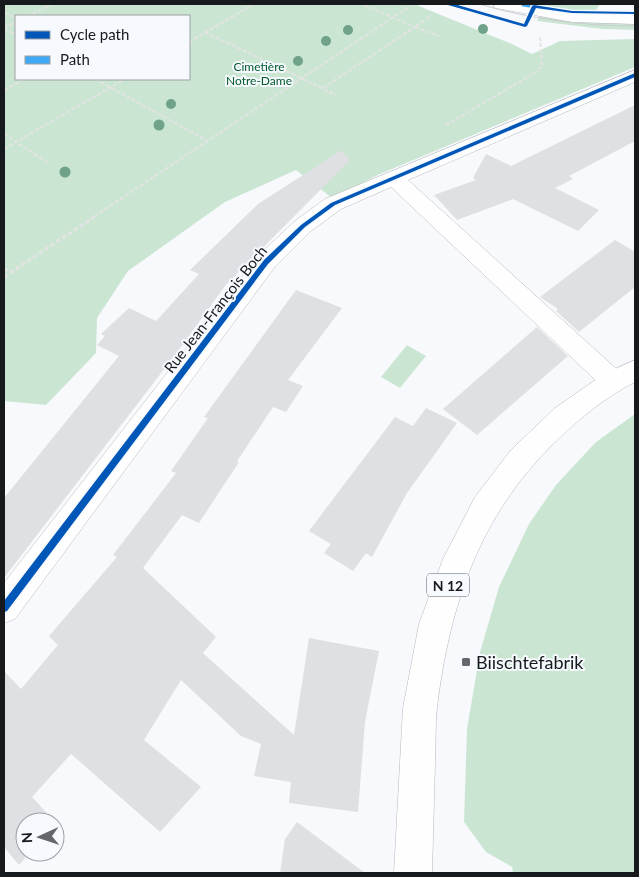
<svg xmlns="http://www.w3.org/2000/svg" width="639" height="877" viewBox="0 0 639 877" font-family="Lato,sans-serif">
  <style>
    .green { fill: #cae6d3; fill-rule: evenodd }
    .building { fill: #dee0e3 }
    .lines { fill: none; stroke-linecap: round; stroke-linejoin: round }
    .minor-casing { stroke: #b7b9bc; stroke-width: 1 }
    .major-casing { stroke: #b7b9bc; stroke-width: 1 }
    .path-far1 { stroke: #e3e3e3; stroke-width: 2; stroke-dasharray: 4 2; stroke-linecap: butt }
    .path { stroke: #e3e3e3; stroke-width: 3; stroke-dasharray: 4.5 2.5; stroke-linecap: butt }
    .minor { fill: #fefeff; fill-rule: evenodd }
    .major { fill: #fefeff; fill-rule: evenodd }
    .tram { stroke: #cccdce; stroke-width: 1 }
    .quiet { stroke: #3fa9f5; stroke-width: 4.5; stroke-dasharray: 9 4.5; stroke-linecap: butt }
    .cycleway-casing { stroke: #f6f9fd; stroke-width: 3 }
    .cycleway { fill: #0057b8; fill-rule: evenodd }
    .tree { fill: #70a289 }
    .poi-dot { fill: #65686b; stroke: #f6f9fd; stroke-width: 2 }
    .labels { text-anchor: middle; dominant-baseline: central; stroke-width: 4; stroke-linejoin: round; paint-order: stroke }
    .far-park-label { font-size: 12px; fill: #015a2b; stroke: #f6f9fd }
    .shield { fill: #f6f9fd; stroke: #5a5d60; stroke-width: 1 }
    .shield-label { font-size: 14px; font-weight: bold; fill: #171a1d }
    .street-label { font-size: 15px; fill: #171a1d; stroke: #f6f9fd }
    .near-poi-label { font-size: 18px; fill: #171a1d; stroke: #f6f9fd; text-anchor: start }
  </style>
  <rect width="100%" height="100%" fill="#f7f9fc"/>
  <!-- green -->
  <path class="green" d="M 4,4 L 414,4 L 512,44 L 532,54 L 560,41 L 635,39 L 635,67 L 380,174 L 332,198 L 296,170 L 225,202 L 128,271 L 97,318 L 96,353 L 46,405 L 4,401 ZM 16,16 L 189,16 L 189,79 L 16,79 Z
    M 522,4 L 600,4 L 594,13 L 552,10 Z
    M 540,16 L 620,23 L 635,22 L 635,30 L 602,29 L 537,21 Z
    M 407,345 L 426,356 L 400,388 L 381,377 Z
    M 635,414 L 635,873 L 513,873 L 512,867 L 486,852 L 464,822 L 467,729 L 480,652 L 499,587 L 529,524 L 556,485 L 596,442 Z"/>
  <!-- building -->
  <path class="building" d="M 635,105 L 635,141 L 569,176 L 573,179 L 555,188 L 599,210 L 578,231 L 513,199 L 457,220 L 434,195 L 476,180 L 473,178 L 486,154 L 511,166 Z
    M 342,150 L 350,160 L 225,286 L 181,347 L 4,578 L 4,498 L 119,356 L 97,345 L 105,336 L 101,334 L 129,308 L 156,321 L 199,274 L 190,270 L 258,204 Z
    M 615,240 L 635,252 L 635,287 L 579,332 L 556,311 L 558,309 L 540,297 Z
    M 296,290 L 342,308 L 288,380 L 303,386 L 286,412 L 273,407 L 237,461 L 239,462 L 199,523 L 182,515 L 143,568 L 216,637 L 203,653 L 294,735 L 309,638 L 379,651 L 365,722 L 358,812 L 289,803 L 291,782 L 254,776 L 261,744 L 241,736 L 181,680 L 144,740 L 201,787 L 160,832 L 71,754 L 32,797 L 56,823 L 25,822 L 25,852 L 30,852 L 19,865 L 4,847 L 4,671 L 21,689 L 58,645 L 49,636 L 117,557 L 113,555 L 176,473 L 171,471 L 208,418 L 204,417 Z
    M 537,327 L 568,356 L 477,435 L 443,409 Z
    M 426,408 L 457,423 L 407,493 L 372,557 L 366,553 L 353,571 L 324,553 L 331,544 L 309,531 L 395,417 L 413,426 Z
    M 297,822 L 365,873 L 280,873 L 285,839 Z"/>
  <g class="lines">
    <!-- minor casing -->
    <g class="minor-casing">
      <path id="minor" d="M 493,4 L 527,4 L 572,12 L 635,14 L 635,24 L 572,22 L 501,9 L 495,8 Z
        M 635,70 L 635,82 L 408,180 L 622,374 L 626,381 L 622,388 L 613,391 L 604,388 L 391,187 L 341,209 L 311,231 L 274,268 L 15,619 L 4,623 L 4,583 L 258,256 L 295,221 L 325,199 Z"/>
    </g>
    <!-- major casing -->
    <g class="major-casing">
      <path id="major" d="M 635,360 L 635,382 C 605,397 578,420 554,443 C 479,517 450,604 437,707 C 435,725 436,745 435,763 C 434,800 433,836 432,873 L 394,873 L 403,708 L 419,624 L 443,559 L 475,497 L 511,450 L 555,408 L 604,374 Z"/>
    </g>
    <!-- path-far1 -->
    <path class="path-far1" d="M 4,12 L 16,19
      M 27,16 L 53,4
      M 416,26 L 432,15
      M 415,27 L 439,36
      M 4,28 L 16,22
      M 4,29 L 16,35
      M 205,32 L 336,95
      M 189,42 L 254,4
      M 95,79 L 208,141
      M 323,88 L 415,27 L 362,4
      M 4,90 L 24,79
      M 446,125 L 536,72 L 542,66 L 540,35
      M 4,134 L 47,162
      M 4,149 L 125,79
      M 95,216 L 413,4"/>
    <!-- path -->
    <path class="path" d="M 4,268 L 10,272
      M 4,277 L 97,215"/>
    <!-- minor -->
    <use href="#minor" class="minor"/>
    <!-- major -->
    <use href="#major" class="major"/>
    <!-- tram -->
    <path class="tram" d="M 479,4 C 530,19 582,26 635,26"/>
    <!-- quiet -->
    <path class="quiet" d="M 522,4 L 538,7"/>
    <!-- cycleway casing -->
    <g class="cycleway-casing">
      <path id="cycleway" d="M 448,4 L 454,4 L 524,24 L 532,6 L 534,5 L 572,11 L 635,12 L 635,14 L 572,13 L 536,8 L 527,26 L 525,27 L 448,5 Z
        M 635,73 L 635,77 L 335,205 L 305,227 L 268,264 L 7,611 L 4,612 L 4,601 L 264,260 L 301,225 L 331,203 Z"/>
    </g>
    <!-- cycleway -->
    <use href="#cycleway" class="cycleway"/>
  </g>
  <!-- trees -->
  <g class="tree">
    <circle cx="483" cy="29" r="5"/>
    <circle cx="348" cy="30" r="5"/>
    <circle cx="326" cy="41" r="5"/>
    <circle cx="298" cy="61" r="5"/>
    <circle cx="171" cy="104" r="5"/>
    <circle cx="159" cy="125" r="5.5"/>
    <circle cx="65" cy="172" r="5.5"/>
  </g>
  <!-- markers -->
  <rect class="poi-dot" x="461" y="657" width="10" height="10" rx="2.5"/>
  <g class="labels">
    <!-- far-park labels -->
    <g class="far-park-label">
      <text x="259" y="66">Cimetière<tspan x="259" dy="14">Notre-Dame</tspan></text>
    </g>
    <!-- shield labels -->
    <rect class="shield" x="427" y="573.5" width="42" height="23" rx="4"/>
    <g class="shield-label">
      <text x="448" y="585">N 12</text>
    </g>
    <!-- street labels -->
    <g class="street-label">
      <text transform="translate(215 309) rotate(-52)">Rue Jean-François Boch</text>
    </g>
    <!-- near-poi labels -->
    <g class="near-poi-label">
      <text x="476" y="662">Biischtefabrik</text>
    </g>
  </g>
  <!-- border -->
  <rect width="639" height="877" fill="none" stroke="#171a1d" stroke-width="10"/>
  <!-- legend -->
  <rect x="15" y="15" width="175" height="65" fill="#f6f9fd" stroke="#9da0a3"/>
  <rect x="25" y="31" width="25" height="8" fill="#0057b8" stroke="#9da0a3"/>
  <text x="60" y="40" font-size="15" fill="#171a1d">Cycle path</text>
  <rect x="25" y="56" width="25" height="8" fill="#3fa9f5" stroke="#9da0a3"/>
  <text x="60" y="65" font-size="15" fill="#171a1d">Path</text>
  <!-- north arrow -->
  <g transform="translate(40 837) rotate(267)"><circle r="24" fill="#f6f9fd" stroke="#9da0a3"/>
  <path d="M0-4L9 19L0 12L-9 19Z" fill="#65686b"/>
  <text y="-8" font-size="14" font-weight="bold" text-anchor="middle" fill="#171a1d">N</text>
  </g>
</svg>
